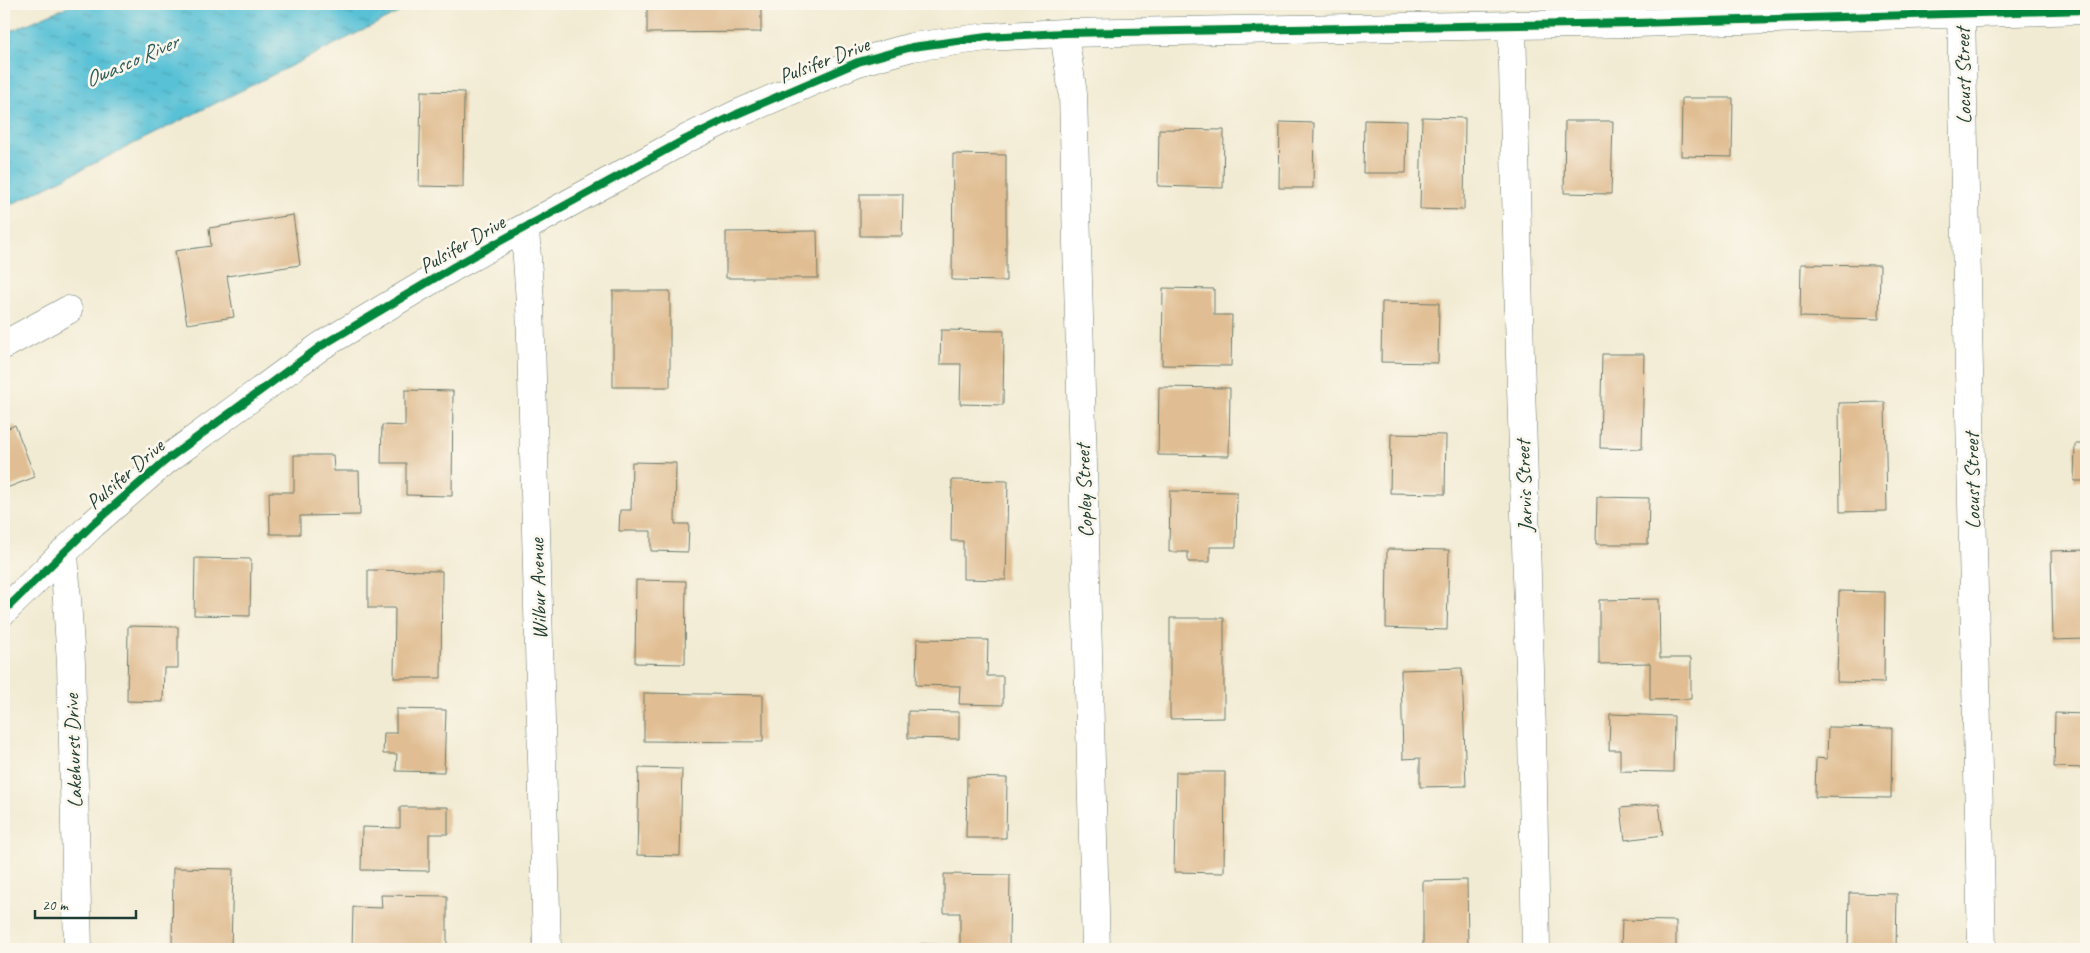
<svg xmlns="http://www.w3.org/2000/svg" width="2090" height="953" viewBox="0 0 2090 953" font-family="Caveat,sans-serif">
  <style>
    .water { fill: url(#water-ripples); stroke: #3c7f85 }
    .building { fill: #e0bd92 }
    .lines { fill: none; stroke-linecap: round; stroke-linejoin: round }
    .minor-casing { stroke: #697a6c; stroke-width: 29 }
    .minor { stroke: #fff; stroke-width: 28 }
    .cycleway-casing { stroke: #fbf7ec; stroke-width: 11 }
    .cycleway { stroke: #00873e; stroke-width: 8 }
    .labels { text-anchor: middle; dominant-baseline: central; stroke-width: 5; stroke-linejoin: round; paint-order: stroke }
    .street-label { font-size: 21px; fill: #1f3d34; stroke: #fbf7ec }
    .water-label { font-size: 22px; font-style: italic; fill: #2e5e5c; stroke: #fbf7ec }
  </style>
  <defs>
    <pattern id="water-ripples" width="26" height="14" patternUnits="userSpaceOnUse" patternTransform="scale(1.25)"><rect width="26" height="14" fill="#59c1d6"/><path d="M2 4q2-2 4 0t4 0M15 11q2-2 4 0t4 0" fill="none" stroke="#499eae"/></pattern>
  </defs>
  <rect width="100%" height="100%" fill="#fbf7ec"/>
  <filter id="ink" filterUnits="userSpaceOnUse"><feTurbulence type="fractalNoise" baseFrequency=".02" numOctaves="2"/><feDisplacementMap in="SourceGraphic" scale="10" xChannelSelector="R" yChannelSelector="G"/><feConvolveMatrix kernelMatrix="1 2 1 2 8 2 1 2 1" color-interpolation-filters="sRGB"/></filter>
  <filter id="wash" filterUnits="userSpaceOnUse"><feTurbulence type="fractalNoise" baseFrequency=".0096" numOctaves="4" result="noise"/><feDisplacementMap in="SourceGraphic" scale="20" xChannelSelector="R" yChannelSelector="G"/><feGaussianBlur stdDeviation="1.12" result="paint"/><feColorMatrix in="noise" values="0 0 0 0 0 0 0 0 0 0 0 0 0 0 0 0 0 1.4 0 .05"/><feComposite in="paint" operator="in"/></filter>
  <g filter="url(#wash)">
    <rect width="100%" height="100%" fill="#f2ebd3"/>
    <!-- water -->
    <path class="water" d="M 73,4 L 416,4 L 4,208 L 4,34 Z"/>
    <g id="blocks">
      <!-- building -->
      <path class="building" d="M 647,4 L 761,4 L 761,32 L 647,33 Z
        M 421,91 L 464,92 L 463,187 L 419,186 Z
        M 1682,98 L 1733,98 L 1732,157 L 1681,156 Z
        M 1422,117 L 1465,118 L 1464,210 L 1420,209 Z
        M 1364,120 L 1407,121 L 1406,173 L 1363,173 Z
        M 1565,121 L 1613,121 L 1611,194 L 1564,193 Z
        M 1280,122 L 1314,123 L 1313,188 L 1279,188 Z
        M 1159,129 L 1224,130 L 1223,188 L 1158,186 Z
        M 953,154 L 1006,155 L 1006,281 L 952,280 Z
        M 860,194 L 903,194 L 902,236 L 860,236 Z
        M 293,215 L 300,265 L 227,276 L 234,317 L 187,324 L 175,251 L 211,246 L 209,228 Z
        M 817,231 L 818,278 L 726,278 L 726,232 Z
        M 1801,264 L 1880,265 L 1879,319 L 1800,317 Z
        M 1163,288 L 1214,289 L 1214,315 L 1232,315 L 1231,366 L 1162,365 Z
        M 613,291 L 670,291 L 670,387 L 613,387 Z
        M 1382,302 L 1439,303 L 1438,363 L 1381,362 Z
        M 941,330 L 1004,331 L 1003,405 L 960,404 L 961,364 L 940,364 Z
        M 1602,354 L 1644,354 L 1642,449 L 1600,448 Z
        M 1159,387 L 1230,388 L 1229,456 L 1158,455 Z
        M 405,390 L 453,391 L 452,496 L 406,495 L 406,463 L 381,463 L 382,425 L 405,426 Z
        M 1885,402 L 1887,511 L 1840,512 L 1839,403 Z
        M 15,425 L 35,477 L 4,489 L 4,430 Z
        M 1391,434 L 1446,435 L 1445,494 L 1390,493 Z
        M 2075,444 L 2086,444 L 2086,481 L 2074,481 Z
        M 294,455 L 333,455 L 334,471 L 359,471 L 360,515 L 300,516 L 300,534 L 270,534 L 269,492 L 294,492 Z
        M 632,462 L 676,463 L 675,524 L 689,524 L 688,552 L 651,551 L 651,531 L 619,531 L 620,510 L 631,510 Z
        M 952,480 L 1008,481 L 1006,580 L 963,579 L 963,541 L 951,541 Z
        M 1170,491 L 1237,492 L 1236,547 L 1210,547 L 1210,562 L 1188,562 L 1188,552 L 1169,552 Z
        M 1597,497 L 1649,498 L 1648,544 L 1596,544 Z
        M 1387,549 L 1449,550 L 1447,630 L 1386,628 Z
        M 2086,550 L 2086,639 L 2053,640 L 2051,551 Z
        M 195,558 L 251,559 L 250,616 L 194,615 Z
        M 368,570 L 442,571 L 441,678 L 394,678 L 395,608 L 368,608 Z
        M 636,580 L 686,581 L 685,664 L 635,663 Z
        M 1839,591 L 1885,592 L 1884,683 L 1837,682 Z
        M 1659,599 L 1660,658 L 1691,658 L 1691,699 L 1650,700 L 1650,663 L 1599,664 L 1599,600 Z
        M 1170,618 L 1224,618 L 1224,718 L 1170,719 Z
        M 128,626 L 178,627 L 178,668 L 164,668 L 163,702 L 127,701 Z
        M 917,639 L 988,640 L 987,676 L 1003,676 L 1003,705 L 959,704 L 960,686 L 916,685 Z
        M 1462,668 L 1466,786 L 1420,787 L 1420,758 L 1403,759 L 1401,670 Z
        M 644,693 L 763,695 L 763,742 L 644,741 Z
        M 396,709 L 446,710 L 444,772 L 396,771 L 397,754 L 383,754 L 384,733 L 396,733 Z
        M 908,711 L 959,712 L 959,739 L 908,738 Z
        M 2055,713 L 2086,714 L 2086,768 L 2054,767 Z
        M 1610,714 L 1674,716 L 1673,772 L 1620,771 L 1620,750 L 1609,750 Z
        M 1828,727 L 1892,728 L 1891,798 L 1815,797 L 1816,758 L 1827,759 Z
        M 639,768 L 682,769 L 680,856 L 637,855 Z
        M 1176,772 L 1225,772 L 1224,873 L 1174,872 Z
        M 967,777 L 1007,778 L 1006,838 L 966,838 Z
        M 1659,804 L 1663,835 L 1625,840 L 1621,808 Z
        M 400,807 L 448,807 L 448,834 L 429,834 L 429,871 L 361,870 L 362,827 L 400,828 Z
        M 173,868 L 233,869 L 231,949 L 172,948 Z
        M 944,874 L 1010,875 L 1009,949 L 921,949 L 921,944 L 960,945 L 960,913 L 944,913 Z
        M 1467,880 L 1468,949 L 1423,949 L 1423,881 Z
        M 1849,893 L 1897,894 L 1896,949 L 1848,949 Z
        M 381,895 L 447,896 L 447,949 L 352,949 L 353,907 L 382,908 Z
        M 1622,920 L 1676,921 L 1676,949 L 1621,949 Z"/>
    </g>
  </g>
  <g filter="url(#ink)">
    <use href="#blocks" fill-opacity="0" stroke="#697a6c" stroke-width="1"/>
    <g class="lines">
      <!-- minor casing -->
      <g class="minor-casing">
        <path id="minor" d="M 1961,13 L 1982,949
          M 1512,24 L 1520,356 L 1532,732 L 1536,949
          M 1064,33 L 1073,94 L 1096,949
          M 525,229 L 530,302 L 547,949
          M 4,345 L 68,310
          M 64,553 L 71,663 L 78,949
          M 4,611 L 93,524 L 165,461 L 321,346 L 455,266 L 684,140 L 737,114 L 858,62 L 912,47 L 987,37 L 1064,33 L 1635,23 L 2086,10"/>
      </g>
      <!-- minor -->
      <use href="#minor" class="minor"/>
      <!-- cycleway casing -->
      <g class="cycleway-casing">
        <path id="cycleway" d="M 4,611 L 93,524 L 165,461 L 321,346 L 455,266 L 684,140 L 737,114 L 858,62 L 912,47 L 987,37 L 1064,33 L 1635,23 L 2086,10"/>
      </g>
      <!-- cycleway -->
      <use href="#cycleway" class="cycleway"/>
    </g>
  </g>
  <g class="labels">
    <!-- street labels -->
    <g class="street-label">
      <text transform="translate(824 60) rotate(-21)">Pulsifer Drive</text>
      <text transform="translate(1963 76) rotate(-91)">Locust Street</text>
      <text transform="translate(462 244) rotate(-30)">Pulsifer Drive</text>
      <text transform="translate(125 474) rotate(-41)">Pulsifer Drive</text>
      <text transform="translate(1972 481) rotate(-91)">Locust Street</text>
      <text transform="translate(1524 486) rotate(-92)">Jarvis Street</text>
      <text transform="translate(1084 491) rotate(-92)">Copley Street</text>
      <text transform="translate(538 589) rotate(-92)">Wilbur Avenue</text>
      <text transform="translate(73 751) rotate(-92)">Lakehurst Drive</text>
    </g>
    <!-- water labels -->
    <g class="water-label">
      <text transform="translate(131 61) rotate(-24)">Owasco River</text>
    </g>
  </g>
  <!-- margin -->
  <rect width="2090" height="953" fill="none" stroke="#fbf7ec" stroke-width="20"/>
  <!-- scale -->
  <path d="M35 910v8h101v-8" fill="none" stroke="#1f3d34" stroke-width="2.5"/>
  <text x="42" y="910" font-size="15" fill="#1f3d34" stroke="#fbf7ec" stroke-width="4" paint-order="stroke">20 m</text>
</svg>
